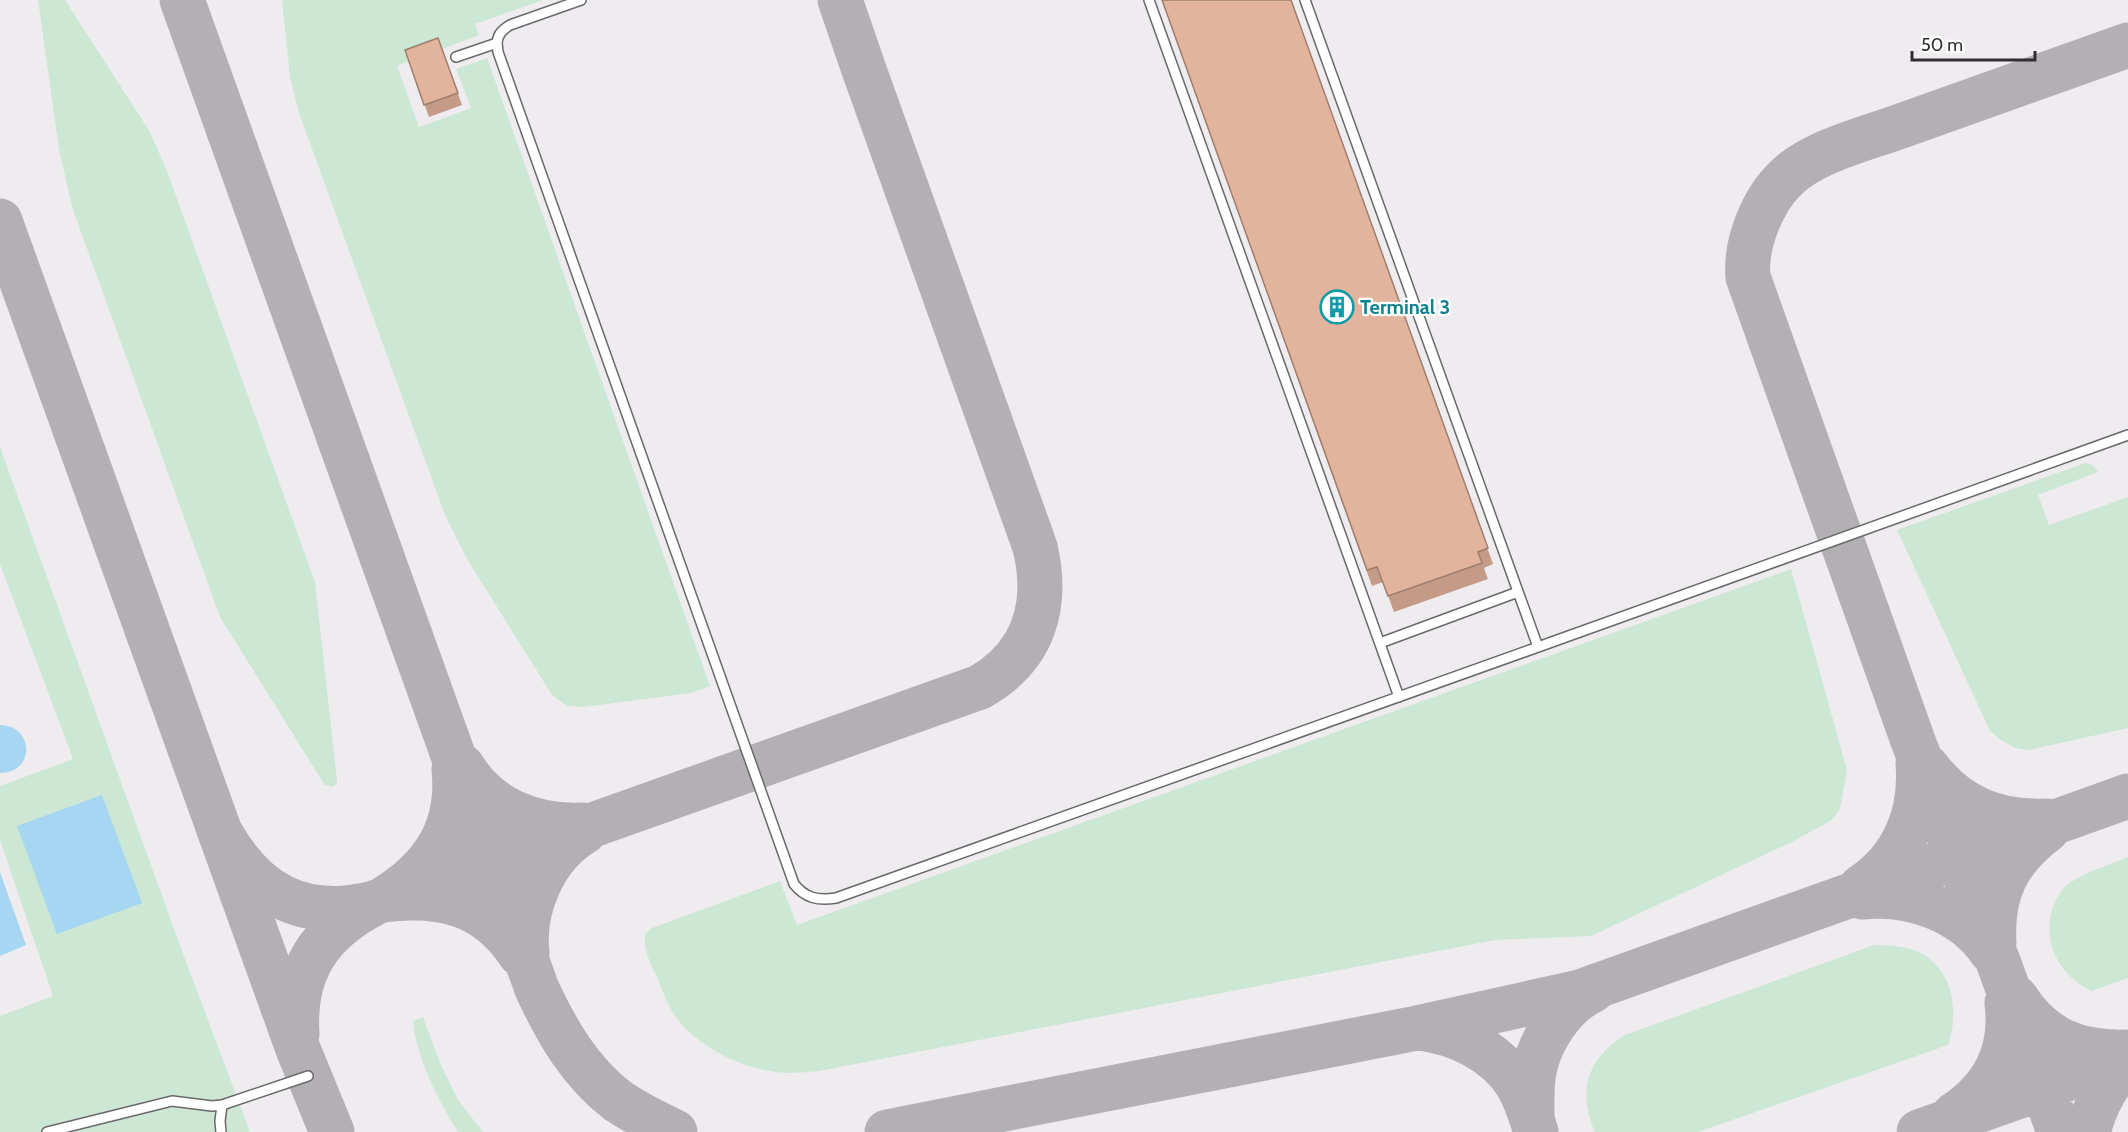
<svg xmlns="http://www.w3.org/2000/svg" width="2128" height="1132" viewBox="0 0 2128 1132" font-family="Cabin,sans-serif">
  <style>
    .green { fill: #cce7d4 }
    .water { fill: #a6d6f2 }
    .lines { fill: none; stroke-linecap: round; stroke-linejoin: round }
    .taxiway { stroke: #b2b0b3; stroke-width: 45 }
    .service-casing { stroke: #6a686b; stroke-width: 12 }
    .service { stroke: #fff; stroke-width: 9 }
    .wall { fill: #c39b87 }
    .building { fill: #e3b49d; stroke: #9f7e6e; stroke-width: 1.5 }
    .labels { text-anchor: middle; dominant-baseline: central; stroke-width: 4.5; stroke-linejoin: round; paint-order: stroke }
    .culture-label { font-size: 20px; font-weight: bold; fill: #0d838f; stroke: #fff; text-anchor: start }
  </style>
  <rect width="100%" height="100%" fill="#efecf0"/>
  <!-- green -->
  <path class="green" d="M 38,0 L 65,0 L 150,132 L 167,171 L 315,582 L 337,780 L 336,785 L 331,787 L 324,784 L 220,617 L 72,207 L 59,149 Z
    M 282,0 L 543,0 L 475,24 L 479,35 L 397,66 L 419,127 L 471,108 L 456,69 L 487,58 L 710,686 L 691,693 L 584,707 L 567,706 L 552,695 L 467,559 L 445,515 L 299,113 L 290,77 Z
    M 0,447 L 182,951 L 250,1132 L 0,1132 L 0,1016 L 53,996 L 0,840 L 0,786 L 73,759 L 0,564 Z
    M 2085,463 L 2093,465 L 2098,472 L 2038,495 L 2049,525 L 2128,497 L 2128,728 L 2029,750 L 2015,748 L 2001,740 L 1990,731 L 1897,530 Z
    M 1791,569 L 1847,770 L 1840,809 L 1832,820 L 1794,841 L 1591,936 L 1495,940 L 819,1071 C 808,1072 797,1073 786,1073 C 749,1071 709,1053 683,1026 C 672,1014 665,998 659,982 C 652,966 643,952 645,934 L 652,928 L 780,881 L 797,925 Z
    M 2128,857 L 2128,978 L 2091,991 C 2059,975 2041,942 2053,907 C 2056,899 2061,889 2068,884 C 2086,872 2109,865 2128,857 Z
    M 1874,945 C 1888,945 1903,946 1916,951 C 1953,966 1960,1012 1948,1045 L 1698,1132 L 1595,1132 C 1577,1091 1587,1059 1625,1035 Z
    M 423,1017 L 441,1065 L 458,1100 L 483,1132 L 458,1132 C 439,1102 416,1057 413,1021 Z"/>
  <!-- water -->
  <path class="water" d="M 0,725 C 35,726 35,773 0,773 Z
    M 102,795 L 142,903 L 57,934 L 17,826 Z
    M 0,872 L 26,945 L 0,956 Z"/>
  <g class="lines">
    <!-- taxiway -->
    <path class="taxiway" d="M 182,0 L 537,989 C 557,1032 580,1072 618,1101 C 636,1113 656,1123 675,1132
      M 0,221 L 298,1049 L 332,1132
      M 462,766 C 488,809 533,827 582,825
      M 1927,767 C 1958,808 1997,823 2047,821
      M 454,769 C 460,830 432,870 382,900 C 440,893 486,902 520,954
      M 220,832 C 255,894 302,921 374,903 L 980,687 C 1034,656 1049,606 1035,547 L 863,67 L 840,0
      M 1861,887 C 1904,859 1922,813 1918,763
      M 1862,897 C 1910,892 1963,910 1991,951
      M 1994,943 C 1991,893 2007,860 2047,830
      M 527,953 C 522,908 544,856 584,832
      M 2016,998 C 2043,1040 2079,1054 2128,1052
      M 1420,1028 C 1457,1033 1496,1051 1517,1084 C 1526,1099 1531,1116 1536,1132
      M 297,1034 C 293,972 319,932 373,904
      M 1954,1115 C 1994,1088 2013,1052 2007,1003
      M 1532,1118 C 1532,1102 1531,1087 1534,1071 C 1540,1040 1563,1004 1593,990
      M 887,1132 L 1417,1028 L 1580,992 L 2128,796
      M 1919,1132 L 2128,1057
      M 2059,1132 L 1999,964 L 1913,741 L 1748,277 C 1745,244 1762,201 1786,178 C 1814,151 1865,139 1901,126 C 1977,99 2052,72 2128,45
      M 2088,1132 C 2095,1107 2106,1080 2128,1065"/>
    <!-- service casing -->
    <g class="service-casing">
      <path id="service" d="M 1149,0 L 1399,697
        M 1305,0 L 1538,647 L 2128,435
        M 497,43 L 498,52 L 794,884 C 805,898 818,901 836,898 L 1538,647
        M 456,57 L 497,43 C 498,34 502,30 510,25 L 581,0
        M 1380,643 L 1518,592
        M 47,1132 L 172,1101 L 212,1106 L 222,1105 L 308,1076
        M 221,1132 L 220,1121 L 222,1105"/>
    </g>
    <!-- service -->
    <use href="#service" class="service"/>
  </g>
  <!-- wall -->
  <path class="wall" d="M 1162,0 L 1419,356 L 1493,564 L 1484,568 L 1488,579 L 1394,612 L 1383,582 L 1372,586 Z
    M 438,38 L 462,105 L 429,117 L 405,50 Z"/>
  <!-- building -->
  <path class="building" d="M 1162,0 L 1291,0 L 1488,548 L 1478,552 L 1482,563 L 1388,596 L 1377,567 L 1367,570 Z
    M 438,38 L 458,93 L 424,105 L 405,50 Z"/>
  <!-- icons -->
  <defs>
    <g id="building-ring" transform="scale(1.725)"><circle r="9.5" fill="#fff" stroke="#0f9aa8" stroke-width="1.5"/><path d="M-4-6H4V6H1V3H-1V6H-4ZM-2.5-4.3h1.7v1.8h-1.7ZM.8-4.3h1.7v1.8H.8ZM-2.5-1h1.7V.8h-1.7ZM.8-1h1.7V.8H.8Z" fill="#0f9aa8"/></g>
  </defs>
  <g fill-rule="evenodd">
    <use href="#building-ring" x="1337" y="307"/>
  </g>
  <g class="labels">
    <!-- culture labels -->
    <g class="culture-label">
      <text x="1360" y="307">Terminal 3</text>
    </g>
  </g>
  <!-- scale -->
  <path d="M1912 51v9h123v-9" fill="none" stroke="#302e30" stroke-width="3"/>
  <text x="1921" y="51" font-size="18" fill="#302e30" stroke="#ffffff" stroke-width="4.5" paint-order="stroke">50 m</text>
</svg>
